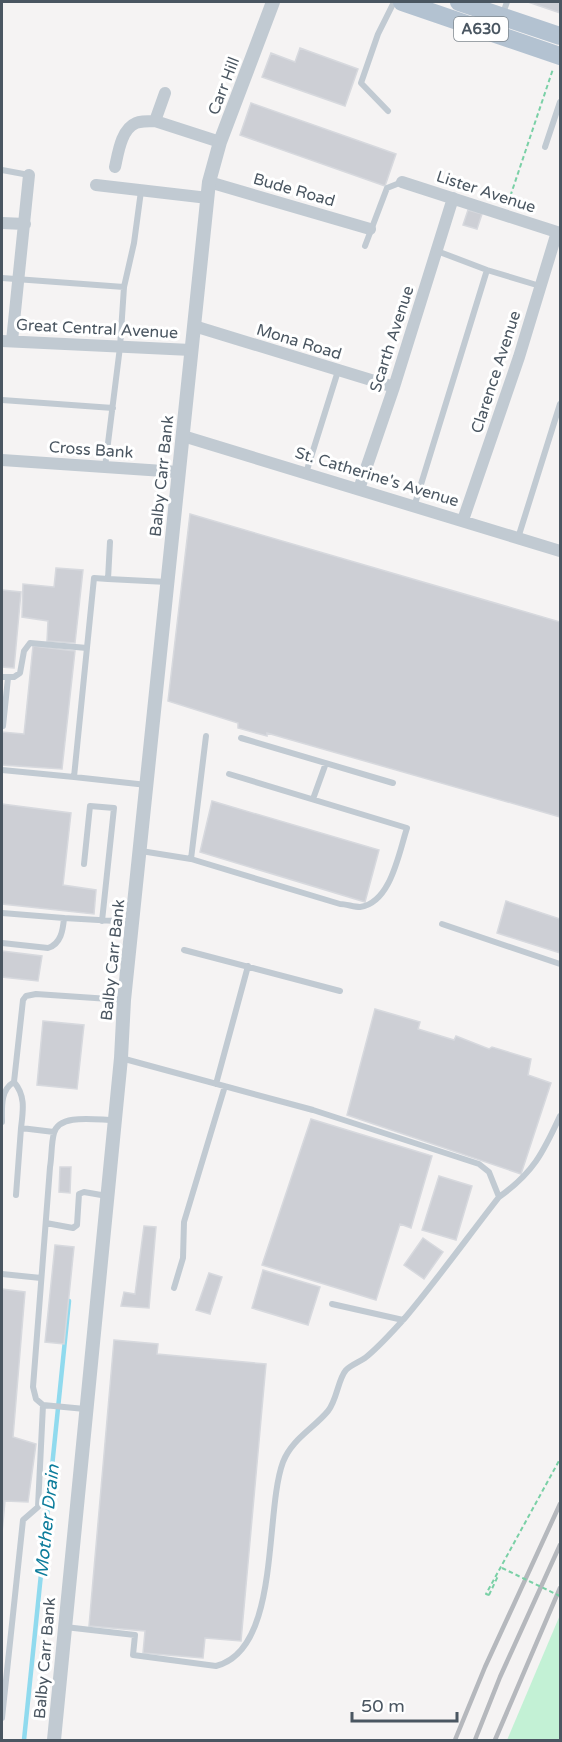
<svg xmlns="http://www.w3.org/2000/svg" width="562" height="1742" viewBox="0 0 562 1742" font-family="'Varela Round',sans-serif">
  <style>
    .green { fill: #c3f1d5 }
    .lines { fill: none; stroke-linecap: round; stroke-linejoin: round }
    .stream { stroke: #90daee; stroke-width: 4.5 }
    .building { fill: #cdcfd5; stroke: #d7d9de; stroke-width: 1.5 }
    .path { stroke: #7ad0a6; stroke-width: 2; stroke-dasharray: 4.5 3; stroke-linecap: butt }
    .service { stroke: #c1cad2; stroke-width: 6 }
    .minor { stroke: #c1cad2; stroke-width: 12 }
    .tertiary { stroke: #c1cad2; stroke-width: 14 }
    .primary { stroke: #b3c2d1; stroke-width: 18 }
    .rail { stroke: #b5b8bd; stroke-width: 4.5 }
    .path-bridge { stroke: #7ad0a6; stroke-width: 2; stroke-dasharray: 4.5 3; stroke-linecap: butt }
    .labels { text-anchor: middle; dominant-baseline: central; stroke-width: 6; stroke-linejoin: round; paint-order: stroke }
    .shield { fill: #fff; stroke: #808990; stroke-width: 1.5 }
    .shield-label { font-size: 15px; font-weight: bold; fill: #4a5661 }
    .street-label { font-size: 16px; fill: #4a5661; stroke: #fff }
    .water-label { font-size: 18px; font-style: italic; fill: #0c7c9b; stroke: #fff }
  </style>
  <rect width="100%" height="100%" fill="#f5f3f3"/>
  <!-- green -->
  <path class="green" d="M 560,1615 L 560,1740 L 507,1740 Z"/>
  <g class="lines">
    <!-- stream -->
    <path class="stream" d="M 24,1740 L 69,1301"/>
  </g>
  <!-- building -->
  <path class="building" d="M 528,2 L 560,2 L 560,13 Z
    M 300,48 L 358,69 L 345,106 L 262,77 L 271,53 L 295,62 Z
    M 251,103 L 396,154 L 385,186 L 240,135 Z
    M 468,210 L 482,214 L 477,229 L 463,225 Z
    M 190,514 L 560,622 L 560,817 L 267,733 L 267,736 L 238,728 L 238,723 L 168,701 Z
    M 56,568 L 83,570 L 75,643 L 47,641 L 48,621 L 22,617 L 23,584 L 54,587 Z
    M 2,590 L 21,592 L 14,668 L 2,667 Z
    M 33,646 L 75,651 L 62,769 L 2,765 L 2,732 L 24,734 Z
    M 212,801 L 379,850 L 365,902 L 200,852 Z
    M 2,804 L 71,813 L 63,885 L 96,890 L 94,914 L 2,904 Z
    M 506,901 L 560,919 L 560,953 L 497,933 Z
    M 2,951 L 42,956 L 38,981 L 2,977 Z
    M 375,1009 L 420,1022 L 418,1029 L 454,1040 L 456,1036 L 489,1049 L 492,1047 L 531,1059 L 528,1075 L 551,1083 L 521,1174 L 347,1115 Z
    M 43,1021 L 84,1025 L 77,1089 L 37,1085 Z
    M 311,1119 L 432,1156 L 411,1228 L 400,1224 L 376,1300 L 262,1265 Z
    M 60,1167 L 71,1167 L 70,1193 L 59,1192 Z
    M 439,1176 L 472,1186 L 456,1240 L 422,1230 Z
    M 144,1226 L 156,1227 L 149,1308 L 121,1306 L 124,1292 L 135,1294 Z
    M 423,1238 L 443,1252 L 424,1279 L 404,1265 Z
    M 55,1245 L 74,1247 L 64,1344 L 45,1342 Z
    M 263,1270 L 320,1287 L 308,1325 L 252,1308 Z
    M 209,1273 L 222,1277 L 210,1314 L 196,1310 Z
    M 2,1289 L 25,1292 L 13,1437 L 36,1444 L 28,1502 L 5,1501 L 2,1533 Z
    M 114,1340 L 158,1344 L 157,1354 L 266,1364 L 241,1641 L 205,1638 L 203,1658 L 143,1653 L 145,1631 L 89,1626 Z"/>
  <g class="lines">
    <!-- path -->
    <path class="path" d="M 508,203 L 553,69
      M 489,1595 L 486,1594 L 560,1459
      M 489,1595 L 498,1576"/>
    <!-- service -->
    <path class="service" d="M 502,16 L 507,2
      M 388,111 L 361,83 L 378,34 L 394,2
      M 545,147 L 560,102
      M 2,170 L 29,175
      M 365,246 L 387,188 L 402,182
      M 437,251 L 487,270 L 540,286
      M 2,278 L 124,287
      M 2,400 L 113,408
      M 105,467 L 120,347 L 124,287 L 134,243 L 141,191
      M 306,473 L 338,371
      M 414,507 L 487,270
      M 518,538 L 560,404
      M 110,542 L 108,579 L 167,582
      M 108,579 L 94,578 L 74,777 L 147,785
      M 2,677 L 14,677 L 20,673 L 24,651 L 30,643 L 87,648
      M 3,726 L 8,678
      M 241,738 L 393,783
      M 2,770 L 74,777
      M 313,799 L 326,763
      M 141,851 L 191,859 L 206,736
      M 191,859 L 340,904 C 346,904 354,907 360,907 C 391,903 399,852 407,828 L 229,774
      M 84,864 L 90,806 L 114,808 L 102,921
      M 2,913 L 64,918 C 63,930 61,944 48,948 L 2,943
      M 64,918 L 133,922
      M 442,924 L 560,964
      M 184,950 L 340,991
      M 121,1058 L 313,1110 L 479,1164 L 489,1172 L 499,1197
      M 216,1084 L 248,966
      M 2,1122 C 2,1108 0,1090 14,1082
      M 21,1128 C 23,1111 26,1096 14,1082 L 23,1000 L 26,996 L 36,994 L 124,1000
      M 16,1195 L 21,1128 L 54,1132
      M 46,1223 L 73,1228 L 77,1225 L 79,1194 L 84,1192 L 107,1196
      M 2,1274 L 41,1278
      M 174,1288 L 183,1258 L 184,1222 L 225,1086
      M 332,1304 L 403,1320
      M 85,1409 L 43,1405 L 36,1399 L 33,1387 L 50,1167 C 52,1156 51,1144 54,1133 C 59,1113 97,1120 114,1120
      M 65,1627 L 135,1635 L 133,1655 L 216,1666 C 281,1650 264,1513 283,1462 C 292,1439 313,1429 328,1411 C 337,1400 338,1379 346,1370 C 351,1365 359,1362 365,1358 C 379,1347 392,1332 404,1319 C 437,1280 467,1238 499,1197 C 533,1173 543,1153 560,1116
      M 2,1718 L 23,1520 L 38,1507 L 43,1405"/>
    <!-- minor -->
    <path class="minor" d="M 155,121 L 220,142
      M 115,167 C 118,154 121,129 136,123 C 141,121 149,121 155,121 L 165,93
      M 209,182 L 370,229
      M 402,182 L 560,233
      M 96,185 L 208,198
      M 2,223 L 25,224
      M 194,326 L 394,387
      M 2,341 L 191,350
      M 12,341 L 29,175
      M 183,436 L 560,551
      M 2,460 L 178,472
      M 359,489 L 394,387 L 453,198
      M 463,520 L 519,357 L 557,232"/>
    <!-- tertiary -->
    <path class="tertiary" d="M 54,1740 L 121,1058 L 124,1000 L 209,182 L 220,142 L 273,2"/>
    <!-- primary -->
    <path class="primary" d="M 402,2 L 560,56
      M 459,2 L 560,36"/>
    <!-- rail -->
    <path class="rail" d="M 455,1740 L 485,1667 L 560,1504
      M 475,1740 L 500,1677 L 560,1545
      M 495,1740 L 560,1588"/>
    <!-- path-bridge -->
    <path class="path-bridge" d="M 502,1568 L 560,1596"/>
  </g>
  <g class="labels">
    <!-- shield labels -->
    <rect class="shield" x="454" y="17" width="54" height="24" rx="4.5"/>
    <g class="shield-label">
      <text x="481" y="29">A630</text>
    </g>
    <!-- street labels -->
    <g class="street-label">
      <text transform="translate(224 86) rotate(-69)">Carr Hill</text>
      <text transform="translate(294 190) rotate(16)">Bude Road</text>
      <text transform="translate(486 192) rotate(18)">Lister Avenue</text>
      <text transform="translate(97 329) rotate(3)">Great Central Avenue</text>
      <text transform="translate(392 339) rotate(-72)">Scarth Avenue</text>
      <text transform="translate(299 342) rotate(17)">Mona Road</text>
      <text transform="translate(496 372) rotate(-72)">Clarence Avenue</text>
      <text transform="translate(91 450) rotate(4)">Cross Bank</text>
      <text transform="translate(162 476) rotate(-84)">Balby Carr Bank</text>
      <text transform="translate(377 477) rotate(17)">St. Catherine's Avenue</text>
      <text transform="translate(113 960) rotate(-84)">Balby Carr Bank</text>
      <text transform="translate(45 1658) rotate(-85)">Balby Carr Bank</text>
    </g>
    <!-- water labels -->
    <g class="water-label">
      <text transform="translate(47 1521) rotate(-84)">Mother Drain</text>
    </g>
  </g>
  <!-- border -->
  <rect width="562" height="1742" fill="none" stroke="#4a5661" stroke-width="6"/>
  <!-- scale -->
  <path d="M352 1712v9h105v-9" fill="none" stroke="#4a5661" stroke-width="3"/>
  <text x="361" y="1712" font-size="18" fill="#4a5661" stroke="#ffffff" stroke-width="4.5" paint-order="stroke">50 m</text>
</svg>
